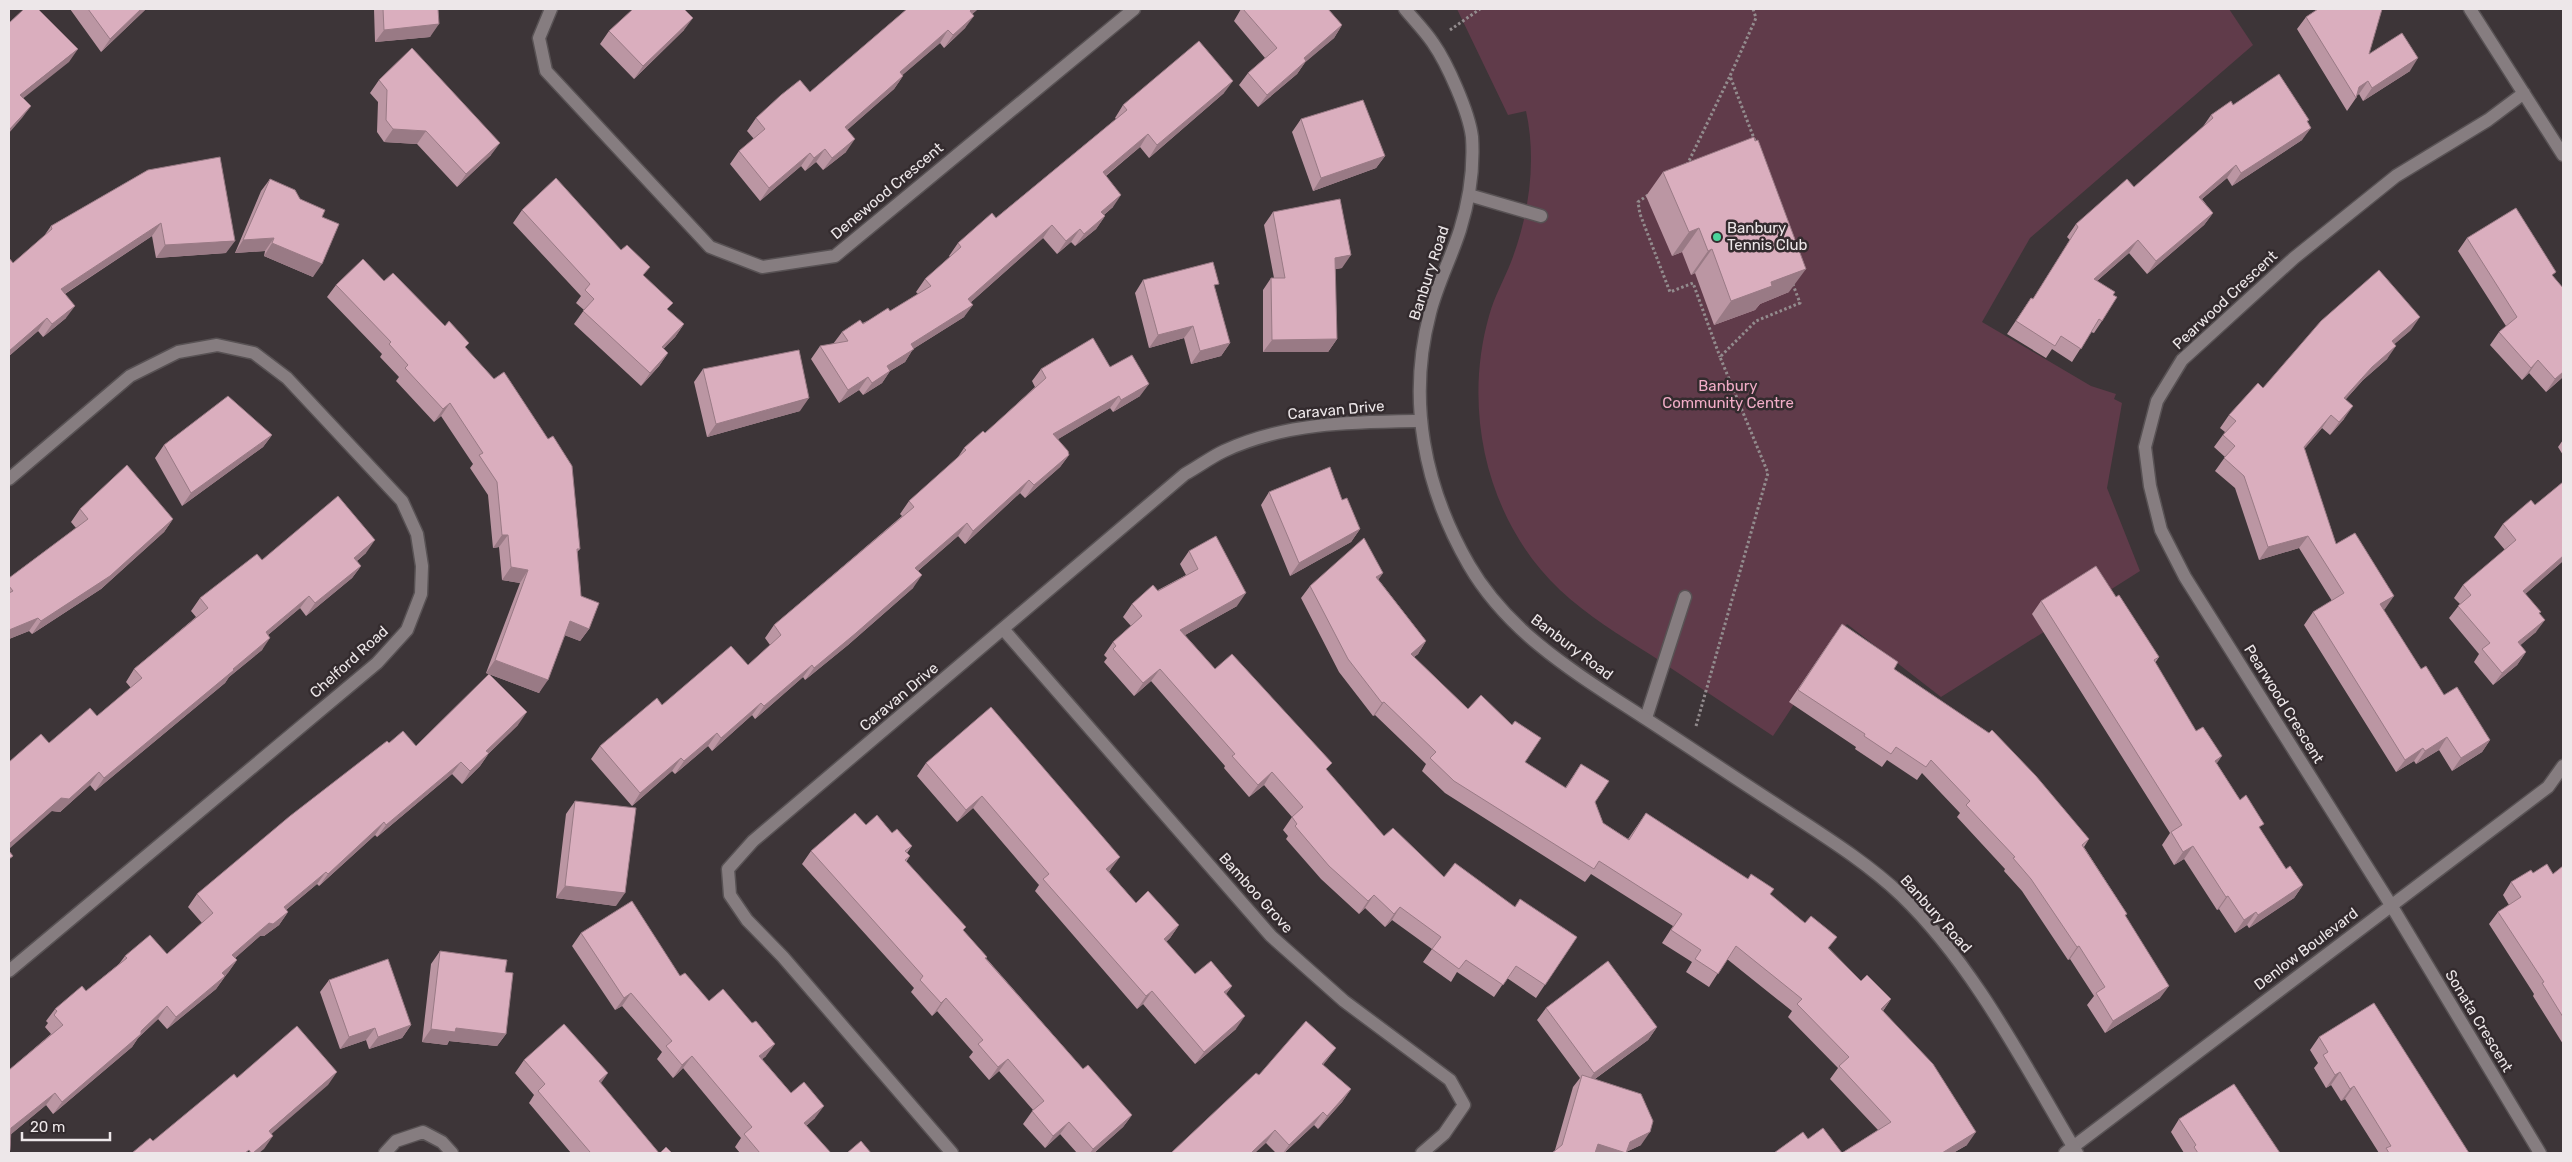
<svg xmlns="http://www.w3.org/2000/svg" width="2572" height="1162" viewBox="0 0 2572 1162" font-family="Rubik,sans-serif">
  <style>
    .green { fill: #603b4a }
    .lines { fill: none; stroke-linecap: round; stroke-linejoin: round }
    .service-casing { stroke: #585254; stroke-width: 15 }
    .minor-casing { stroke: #585254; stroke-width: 15 }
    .tertiary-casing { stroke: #585254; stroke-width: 15 }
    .path { stroke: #938c8e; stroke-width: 3; stroke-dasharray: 2.5 2.5; stroke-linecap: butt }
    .service { stroke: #867d80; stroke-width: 12 }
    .minor { stroke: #867d80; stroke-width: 12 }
    .tertiary { stroke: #867d80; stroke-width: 12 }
    .wall { fill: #bb96a3 }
    .shaded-wall { fill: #997a85 }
    .building { fill: #daaebe; stroke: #997a85 }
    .poi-dot { fill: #4bd49b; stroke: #332b2e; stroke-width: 2 }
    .labels { text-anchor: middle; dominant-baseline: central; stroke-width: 5; stroke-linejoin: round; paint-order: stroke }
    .street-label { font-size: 15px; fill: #ede7e9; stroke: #332b2e }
    .poi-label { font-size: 15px; fill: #ede7e9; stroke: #332b2e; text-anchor: start }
    .park-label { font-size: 15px; fill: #f1adc7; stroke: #332b2e }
  </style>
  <rect width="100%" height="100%" fill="#3d3538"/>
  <!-- green -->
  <path class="green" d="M 1457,9 L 2229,9 L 2253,45 L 2030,238 L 1982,322 L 2091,386 L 2116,394 L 2114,399 L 2122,403 L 2107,488 L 2140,571 L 1941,697 L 1847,624 L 1773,736 C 1732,709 1692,682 1651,655 C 1619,635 1588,616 1560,590 C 1487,521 1462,411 1489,316 C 1494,297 1504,280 1511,262 C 1529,215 1537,161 1526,111 L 1508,115 Z"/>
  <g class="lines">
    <!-- service casing -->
    <g class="service-casing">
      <path id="service" d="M 1469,195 L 1541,216
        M 1646,718 L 1685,597"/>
    </g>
    <!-- minor casing -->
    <g class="minor-casing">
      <path id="minor" d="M 551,9 L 539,38 L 546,71 L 710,247 L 762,267 L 835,256 L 1134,9
        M 2470,9 L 2563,155
        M 2524,93 L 2488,120 L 2396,176 L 2294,258 L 2182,360 L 2157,401 L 2145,447 L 2150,486 L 2161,530 L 2185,577 L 2391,905 L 2540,1153
        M 9,479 L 130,376 L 178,352 L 217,345 L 254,353 L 287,378 L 402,501 L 417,534 L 422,566 L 421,594 L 407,630 L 377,663 L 9,971
        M 1004,630 L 1271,936 L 1344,1001 L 1450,1080 L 1464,1105 L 1444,1134 L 1422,1153
        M 385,1153 L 396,1141 L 423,1132 L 442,1142 L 452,1153
        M 952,1153 L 783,957 L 747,920 L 730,895 L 728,869 L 753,841 L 1185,474 C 1198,467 1211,457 1224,451 C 1286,422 1354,422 1421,421
        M 2065,1153 L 2548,787 L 2563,766"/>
    </g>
    <!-- tertiary casing -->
    <g class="tertiary-casing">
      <path id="tertiary" d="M 1405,9 C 1414,20 1425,31 1433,43 C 1447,63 1469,112 1472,137 C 1474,167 1469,201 1460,230 C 1451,258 1437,285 1430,313 C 1407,400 1424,487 1469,565 C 1509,634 1577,674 1643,717 C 1688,746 1732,776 1777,805 C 1819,833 1864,860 1901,895 C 1974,965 2025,1066 2077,1153"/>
    </g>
    <!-- path -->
    <path class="path" d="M 1753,9 L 1756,18 L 1730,76 L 1755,141
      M 1450,30 L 1480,9
      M 1687,165 L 1730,76
      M 1648,195 L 1638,202 L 1640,214 L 1670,292 L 1693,283 L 1720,357
      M 1696,726 L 1768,473 L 1720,357 L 1756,321 L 1800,303 L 1792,282"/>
    <!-- service -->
    <use href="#service" class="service"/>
    <!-- minor -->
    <use href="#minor" class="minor"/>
    <!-- tertiary -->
    <use href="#tertiary" class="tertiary"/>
  </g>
  <!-- wall -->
  <path class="wall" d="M 70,9 L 146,9 L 101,52 Z
    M 374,9 L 438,9 L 430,37 L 375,42 Z
    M 907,9 L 978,9 L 972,14 L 965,28 L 944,48 L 940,43 L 902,75 L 903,76 L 894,89 L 847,130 L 846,152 L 823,170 L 816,162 L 805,171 L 801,166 L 760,201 L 730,164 L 739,151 L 754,139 L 747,131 L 756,118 L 810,92 Z
    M 1241,9 L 1328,9 L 1342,25 L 1334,38 L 1306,61 L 1297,74 L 1258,107 L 1239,85 L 1248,73 L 1265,58 L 1234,21 Z
    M 2306,17 L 2369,54 L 2410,71 L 2363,101 L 2359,94 L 2356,96 L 2356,98 L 2347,111 L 2297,29 Z
    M 684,30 L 634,79 L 600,44 L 609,31 Z
    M 379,80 L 491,155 L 457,187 L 417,144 L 384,142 L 377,132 L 378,102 L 370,93 Z
    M 1224,93 L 1149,158 L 1140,147 L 1106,176 L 1113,207 L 1104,215 L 1105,216 L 1096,229 L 1075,246 L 1071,242 L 1057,254 L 1043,238 L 971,302 L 964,317 L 913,349 L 905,362 L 890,371 L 882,383 L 863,395 L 859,390 L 839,403 L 811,359 L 820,346 L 833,344 L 842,332 L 890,311 L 918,294 L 916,292 L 925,279 L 950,257 L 949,256 L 958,243 L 996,218 L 1116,119 L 1115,118 L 1123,105 Z
    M 2233,105 L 2309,120 L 2307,122 L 2302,140 L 2232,186 L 2227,178 L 2202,199 L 2213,213 L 2204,225 L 2147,274 L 2129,253 L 2097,281 L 2113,295 L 2102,321 L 2094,333 L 2091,332 L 2072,362 L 2052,349 L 2046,358 L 2007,334 L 2031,298 L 2033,299 L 2070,240 L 2067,237 L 2076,224 L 2134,187 L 2202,128 L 2211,115 Z
    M 1301,119 L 1385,156 L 1376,168 L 1313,191 L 1292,132 Z
    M 148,170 L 226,253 L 156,258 L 152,236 L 65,294 L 66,318 L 43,337 L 38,331 L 9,356 L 9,258 L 13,263 L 44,236 L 51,226 Z
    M 1663,172 L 1789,292 L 1760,304 L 1755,310 L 1714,325 L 1695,273 L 1691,275 L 1682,252 L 1672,256 L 1646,196 Z
    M 270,179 L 300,199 L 322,217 L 313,277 L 264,256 L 265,251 L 235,253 L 261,191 Z
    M 522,210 L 644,276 L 668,310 L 684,324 L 675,337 L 663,349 L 668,353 L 659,366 L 641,386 L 574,324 L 584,310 L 576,303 L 581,296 L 513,223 Z
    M 1273,212 L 1342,268 L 1335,269 L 1337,339 L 1328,352 L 1263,352 L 1263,290 L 1271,278 L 1274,278 L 1264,225 Z
    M 2467,238 L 2553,277 L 2563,288 L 2563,377 L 2546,392 L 2529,373 L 2522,380 L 2490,345 L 2499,332 L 2506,326 L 2458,251 Z
    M 1143,280 L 1215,289 L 1230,343 L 1221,356 L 1191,364 L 1184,338 L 1149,348 L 1135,293 Z
    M 384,281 L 466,348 L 580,549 L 577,552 L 581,596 L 589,629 L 580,641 L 565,635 L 539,693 L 486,673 L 520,583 L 502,580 L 499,547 L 493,548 L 488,495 L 470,468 L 473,464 L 441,416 L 434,422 L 396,381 L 399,377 L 380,357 L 382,354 L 327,297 L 336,285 Z
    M 2411,330 L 2394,344 L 2387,359 L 2363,380 L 2346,399 L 2344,419 L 2330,435 L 2322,428 L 2304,449 L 2336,544 L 2385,609 L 2383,610 L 2421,669 L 2444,695 L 2490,740 L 2482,752 L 2452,771 L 2439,750 L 2416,764 L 2414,761 L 2396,772 L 2304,625 L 2313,612 L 2332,601 L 2299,548 L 2259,560 L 2235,488 L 2215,471 L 2225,457 L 2214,447 L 2225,432 L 2220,428 L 2229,415 L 2263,388 Z
    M 1110,367 L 1140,396 L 1113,412 L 1110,408 L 1058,439 L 1069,455 L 1060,467 L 1025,498 L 1020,493 L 965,544 L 958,536 L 918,571 L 913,588 L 848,645 L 805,680 L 803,677 L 755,719 L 752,715 L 712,751 L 708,746 L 675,774 L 672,771 L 632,806 L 591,759 L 600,746 L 662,705 L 748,665 L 770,645 L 765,638 L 774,625 L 902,516 L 900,514 L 909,501 L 956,460 L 964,448 L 985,433 L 1035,387 L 1032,381 L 1041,369 Z
    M 703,369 L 800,411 L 707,437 L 694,382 Z
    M 272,435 L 263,447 L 182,506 L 155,458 L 164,445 Z
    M 2563,440 L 2563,455 L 2558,447 Z
    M 2563,482 L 2563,561 L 2525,594 L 2539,614 L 2536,632 L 2520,645 L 2526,652 L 2517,665 L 2493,685 L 2474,662 L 2479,654 L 2449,618 L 2460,604 L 2454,598 L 2463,585 L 2505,550 L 2494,537 L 2503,524 L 2535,505 Z
    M 1269,492 L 1342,500 L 1360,529 L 1351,542 L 1290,576 L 1261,505 Z
    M 80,509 L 173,519 L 164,532 L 101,589 L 32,634 L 29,631 L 9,639 L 9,578 L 76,528 L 71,522 Z
    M 1189,551 L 1237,606 L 1185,635 L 1215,669 L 1327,771 L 1384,836 L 1444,877 L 1515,907 L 1577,937 L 1536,998 L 1507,978 L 1494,997 L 1457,972 L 1451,982 L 1423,962 L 1432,949 L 1392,920 L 1385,927 L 1365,908 L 1359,914 L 1321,879 L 1286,839 L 1288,836 L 1283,830 L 1292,817 L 1264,785 L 1249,797 L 1224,768 L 1225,766 L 1151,681 L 1134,696 L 1104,662 L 1107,658 L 1104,655 L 1113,642 L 1131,626 L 1123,617 L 1132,604 L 1186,575 L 1180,564 Z
    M 366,553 L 357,561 L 361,566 L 352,578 L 306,616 L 300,608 L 268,635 L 262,650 L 229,677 L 225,683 L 95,791 L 90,785 L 60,812 L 52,811 L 49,743 L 97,716 L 131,688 L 126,682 L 134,669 L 196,617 L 191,611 L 200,598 L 262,560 Z
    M 1383,573 L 1378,579 L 1426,641 L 1418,654 L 1414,657 L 1468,709 L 1525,762 L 1565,788 L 1581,764 L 1603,823 L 1628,839 L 1646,813 L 1770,894 L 1829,948 L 1861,981 L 1891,999 L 1883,1011 L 1967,1145 L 1953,1153 L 1774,1153 L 1808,1139 L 1842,1153 L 1878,1130 L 1830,1079 L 1838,1068 L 1788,1017 L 1792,1011 L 1727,959 L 1709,987 L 1686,972 L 1692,962 L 1662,943 L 1673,926 L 1591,874 L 1585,882 L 1445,793 L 1422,771 L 1426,764 L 1375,715 L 1373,716 L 1339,672 L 1301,598 L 1310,586 Z
    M 2116,597 L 2159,657 L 2155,663 L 2196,731 L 2240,800 L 2286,869 L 2303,885 L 2294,898 L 2249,928 L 2247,925 L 2235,933 L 2219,909 L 2217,910 L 2184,859 L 2174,865 L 2162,845 L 2170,833 L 2032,614 L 2041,601 Z
    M 1833,637 L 1894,669 L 2089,839 L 2084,847 L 2127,914 L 2125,916 L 2160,998 L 2105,1033 L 2087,1005 L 2094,996 L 2070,959 L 2068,960 L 2022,891 L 2004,871 L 2005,869 L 1957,817 L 1960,813 L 1922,773 L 1917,780 L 1887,760 L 1882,767 L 1855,749 L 1856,747 L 1789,702 Z
    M 518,725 L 489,753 L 480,766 L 462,784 L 452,774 L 377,837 L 375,835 L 319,886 L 317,884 L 286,910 L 288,912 L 279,925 L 264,936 L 260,936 L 235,958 L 237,960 L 216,989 L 167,1029 L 158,1019 L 138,1038 L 132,1047 L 53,1114 L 46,1105 L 11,1134 L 10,1150 L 9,1152 L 9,1070 L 51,1034 L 45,1027 L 48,1023 L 46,1021 L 55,1009 L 86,991 L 119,964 L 125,956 L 167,954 L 202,923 L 188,907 L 197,894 L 389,743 L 416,746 Z
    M 926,763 L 1111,869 L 1109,872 L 1136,903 L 1179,925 L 1170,938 L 1166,942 L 1195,974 L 1232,986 L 1226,994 L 1236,1029 L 1195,1064 L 1143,1004 L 1137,1009 L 1035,891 L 1039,885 L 973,808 L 957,822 L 917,776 Z
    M 575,801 L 616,906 L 556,898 L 566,814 Z
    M 892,833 L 912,846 L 907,853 L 910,856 L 906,862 L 963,931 L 987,957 L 986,958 L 1083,1069 L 1132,1115 L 1123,1127 L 1094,1153 L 1077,1153 L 1060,1134 L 1045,1148 L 1023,1124 L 1033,1110 L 999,1071 L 989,1080 L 969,1057 L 973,1052 L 937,1011 L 932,1016 L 911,992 L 914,988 L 802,864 L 811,851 Z
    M 2563,866 L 2563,1044 L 2533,996 L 2534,994 L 2489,924 L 2498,912 L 2509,905 L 2503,895 L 2511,882 L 2533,873 L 2553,874 Z
    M 581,933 L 680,976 L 709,1001 L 766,1056 L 762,1059 L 791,1093 L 815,1118 L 806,1126 L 831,1153 L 740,1153 L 735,1147 L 741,1138 L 683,1068 L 673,1078 L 657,1059 L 662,1052 L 622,1006 L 615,1010 L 572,946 Z
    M 440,951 L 505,972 L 506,1034 L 497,1046 L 449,1041 L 447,1045 L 422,1042 L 431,964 Z
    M 329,980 L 411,1025 L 402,1038 L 369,1049 L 366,1040 L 340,1049 L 320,992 Z
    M 1546,1008 L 1657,1027 L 1648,1040 L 1595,1079 L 1641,1145 L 1626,1152 L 1555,1150 L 1573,1087 L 1580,1078 L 1537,1020 Z
    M 2319,1037 L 2469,1153 L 2379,1153 L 2345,1099 L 2341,1101 L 2331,1085 L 2326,1088 L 2314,1068 L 2318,1063 L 2310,1050 Z
    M 1336,1048 L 1323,1065 L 1351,1089 L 1342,1102 L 1318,1129 L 1314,1125 L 1284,1153 L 1276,1153 L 1266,1143 L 1259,1075 Z
    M 524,1060 L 608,1073 L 600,1083 L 659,1153 L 571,1153 L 529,1103 L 534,1095 L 515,1073 Z
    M 2179,1119 L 2280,1153 L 2184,1153 L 2171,1132 Z"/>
  <!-- shaded-wall -->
  <path class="shaded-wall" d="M 141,9 L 146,9 L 101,52 L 110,39 Z
    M 972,9 L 978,9 L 961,24 L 970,11 Z
    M 974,16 L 965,28 L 944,48 L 953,35 Z
    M 693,18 L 684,30 L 634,79 L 643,66 Z
    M 439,24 L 430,37 L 375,42 L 384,30 Z
    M 1342,25 L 1334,38 L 1295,71 L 1304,58 Z
    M 948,30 L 940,43 L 891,85 L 900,72 Z
    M 78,49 L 69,62 L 11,108 L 20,95 Z
    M 2418,58 L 2410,71 L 2363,101 L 2372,88 Z
    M 1306,61 L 1297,74 L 1258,107 L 1267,95 Z
    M 903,76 L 894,89 L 836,140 L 845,127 Z
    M 1233,81 L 1224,93 L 1149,158 L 1157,145 Z
    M 2368,81 L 2359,94 L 2355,97 L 2359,87 Z
    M 31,106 L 22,118 L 9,133 L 9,130 Z
    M 2311,128 L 2302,140 L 2232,186 L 2241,173 Z
    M 393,129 L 426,131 L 417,144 L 384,142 Z
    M 1148,134 L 1140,147 L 1094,185 L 1103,172 Z
    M 855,139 L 846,152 L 823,170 L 832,158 Z
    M 500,143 L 491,155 L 457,187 L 466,174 Z
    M 825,149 L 816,162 L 805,171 L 814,158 Z
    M 810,153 L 801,166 L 760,201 L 769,188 Z
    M 1385,156 L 1376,168 L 1313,191 L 1321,178 Z
    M 2236,165 L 2227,178 L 2190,209 L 2199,197 Z
    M 1121,195 L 1113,207 L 1092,224 L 1101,212 Z
    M 2213,213 L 2204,225 L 2147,274 L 2156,261 Z
    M 1105,216 L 1096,229 L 1075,246 L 1084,234 Z
    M 161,223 L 152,236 L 52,302 L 61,289 Z
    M 1052,225 L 1043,238 L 960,312 L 968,299 Z
    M 1699,228 L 1682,252 L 1672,256 L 1689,232 Z
    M 1080,229 L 1071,242 L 1057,254 L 1066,241 Z
    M 274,238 L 265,251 L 235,253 L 243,240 Z
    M 2138,240 L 2129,253 L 2085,291 L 2094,279 Z
    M 235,241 L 226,253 L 156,258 L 165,245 Z
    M 272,243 L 322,264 L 313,277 L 264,256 Z
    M 1712,249 L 1695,273 L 1691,275 L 1708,251 Z
    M 1351,255 L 1342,268 L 1326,271 L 1335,258 Z
    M 1806,269 L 1789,292 L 1760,304 L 1755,310 L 1714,325 L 1731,301 L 1771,282 Z
    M 973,305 L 964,317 L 913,349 L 905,362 L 890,371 L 882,383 L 863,395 L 872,383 L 887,366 L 911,344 Z
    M 75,306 L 66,318 L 43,337 L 52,324 Z
    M 2420,317 L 2411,330 L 2383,354 L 2392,341 Z
    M 47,318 L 38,331 L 9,356 L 9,351 Z
    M 684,324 L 675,337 L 653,360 L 662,347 Z
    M 1193,326 L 1184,338 L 1149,348 L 1158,335 Z
    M 1337,339 L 1328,352 L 1263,352 L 1272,340 Z
    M 1230,343 L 1221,356 L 1191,364 L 1200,351 Z
    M 2396,346 L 2387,359 L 2363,380 L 2335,411 L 2344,398 L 2372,367 Z
    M 668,353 L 659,366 L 641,386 L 650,373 Z
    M 2538,360 L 2529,373 L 2522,380 L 2531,368 Z
    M 2563,372 L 2563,377 L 2546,392 L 2555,379 Z
    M 868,377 L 859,390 L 839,403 L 848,390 Z
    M 1149,384 L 1140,396 L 1113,412 L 1121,400 Z
    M 1119,396 L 1110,408 L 1045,447 L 1053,434 Z
    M 809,398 L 800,411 L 707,437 L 716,424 Z
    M 450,403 L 441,416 L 434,422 L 443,409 Z
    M 2353,406 L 2344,419 L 2330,435 L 2339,422 Z
    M 2331,415 L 2322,428 L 2295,460 L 2304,447 Z
    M 272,435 L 263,447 L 182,506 L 191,493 Z
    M 1069,455 L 1060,467 L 1025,498 L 1034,485 Z
    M 1029,480 L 1020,493 L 965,544 L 973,531 Z
    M 173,519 L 164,532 L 101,589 L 32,634 L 41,621 Z
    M 967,523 L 958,536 L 906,581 L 915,568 Z
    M 1360,529 L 1351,542 L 1290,576 L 1299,563 Z
    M 502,535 L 508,535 L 499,547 L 493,548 Z
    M 2308,536 L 2299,548 L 2259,560 L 2268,547 Z
    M 375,540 L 366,553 L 345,570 L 354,558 Z
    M 2563,556 L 2563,561 L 2514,604 L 2523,591 Z
    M 361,566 L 352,578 L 306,616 L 315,603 Z
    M 511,567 L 528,570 L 520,583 L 502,580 Z
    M 1383,573 L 1374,586 L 1376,577 Z
    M 922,575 L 913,588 L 848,645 L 805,680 L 814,668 Z
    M 1246,593 L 1237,606 L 1171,643 L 1180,630 Z
    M 309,596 L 300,608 L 257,644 L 266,632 Z
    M 2394,596 L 2385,609 L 2371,617 L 2380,604 Z
    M 38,618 L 29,631 L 9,639 L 9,630 Z
    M 2545,620 L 2536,632 L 2509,655 L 2518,642 Z
    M 570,621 L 589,629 L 580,641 L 561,634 Z
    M 270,638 L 262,650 L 229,677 L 225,683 L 95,791 L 104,778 Z
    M 1426,641 L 1418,654 L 1402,666 L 1411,654 Z
    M 2526,652 L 2517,665 L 2493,685 L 2502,673 Z
    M 495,660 L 548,680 L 539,693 L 486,673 Z
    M 812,665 L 803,677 L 755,719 L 764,706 Z
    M 1160,669 L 1151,681 L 1134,696 L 1143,683 Z
    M 1384,702 L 1375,715 L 1373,716 L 1382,703 Z
    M 761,703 L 752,715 L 712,751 L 721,738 Z
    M 527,712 L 518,725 L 478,764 L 486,751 Z
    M 717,733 L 708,746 L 675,774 L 684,761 Z
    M 2447,737 L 2439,750 L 2416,764 L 2425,751 Z
    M 2490,740 L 2482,752 L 2452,771 L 2461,758 Z
    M 2423,748 L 2414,761 L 2396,772 L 2405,760 Z
    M 489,753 L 480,766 L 462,784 L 470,771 Z
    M 2222,756 L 2213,769 L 2215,761 Z
    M 681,758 L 672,771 L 632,806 L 640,793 Z
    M 461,762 L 452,774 L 377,837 L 386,825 Z
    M 99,772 L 90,785 L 60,812 L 52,811 L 9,849 L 9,844 L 61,798 Z
    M 1272,772 L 1264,785 L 1249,797 L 1258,785 Z
    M 982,796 L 973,808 L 957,822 L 966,810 Z
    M 384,822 L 375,835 L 319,886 L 328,874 Z
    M 2193,846 L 2184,859 L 2174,865 L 2183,852 Z
    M 1120,857 L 1111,869 L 1097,882 L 1106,869 Z
    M 326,872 L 317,884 L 275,919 L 284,907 Z
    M 2303,885 L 2294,898 L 2249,928 L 2258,915 Z
    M 565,886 L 625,893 L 616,906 L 556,898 Z
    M 1374,895 L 1365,908 L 1359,914 L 1368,901 Z
    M 2228,896 L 2219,909 L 2217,910 L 2226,897 Z
    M 1400,907 L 1392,920 L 1385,927 L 1394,914 Z
    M 288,912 L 279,925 L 264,936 L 260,936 L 224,968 L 232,955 L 269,923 Z
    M 2256,912 L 2247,925 L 2235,933 L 2244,920 Z
    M 1179,925 L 1170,938 L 1155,952 L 1164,939 Z
    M 2079,946 L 2070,959 L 2068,960 L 2077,947 Z
    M 237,960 L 228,973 L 213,985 L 222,973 Z
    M 225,976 L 216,989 L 167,1029 L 176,1017 Z
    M 1232,986 L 1223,998 L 1224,992 Z
    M 2169,986 L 2160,998 L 2105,1033 L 2113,1021 Z
    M 1152,991 L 1143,1004 L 1137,1009 L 1146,996 Z
    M 631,993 L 622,1006 L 615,1010 L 624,998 Z
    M 946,998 L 937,1011 L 932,1016 L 941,1003 Z
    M 1891,999 L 1882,1012 L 1881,1009 Z
    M 167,1006 L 158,1019 L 138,1038 L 132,1047 L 53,1114 L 62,1102 Z
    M 1245,1016 L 1236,1029 L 1195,1064 L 1204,1052 Z
    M 411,1025 L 402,1038 L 369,1049 L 378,1037 Z
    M 1657,1027 L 1648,1040 L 1585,1086 L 1594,1073 Z
    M 375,1028 L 366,1040 L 340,1049 L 349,1037 Z
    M 456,1028 L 506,1034 L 497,1046 L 449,1041 L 447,1045 L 422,1042 L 431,1029 Z
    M 775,1044 L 766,1056 L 751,1069 L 759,1056 Z
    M 1336,1048 L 1327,1060 L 1313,1077 L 1322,1064 Z
    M 692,1056 L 683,1068 L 673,1078 L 682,1065 Z
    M 1008,1059 L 999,1071 L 989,1080 L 998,1067 Z
    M 337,1072 L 328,1085 L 260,1144 L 269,1131 Z
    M 2340,1072 L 2331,1085 L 2326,1088 L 2335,1075 Z
    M 608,1073 L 599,1086 L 599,1081 Z
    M 2354,1086 L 2345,1099 L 2341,1101 L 2350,1089 Z
    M 1351,1089 L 1342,1102 L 1318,1129 L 1327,1116 Z
    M 55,1093 L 46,1105 L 9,1136 L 11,1128 Z
    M 824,1106 L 815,1118 L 795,1136 L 804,1123 Z
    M 1323,1112 L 1314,1125 L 1284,1153 L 1283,1153 L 1289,1145 Z
    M 1132,1115 L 1123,1127 L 1094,1153 L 1090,1153 L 1093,1149 Z
    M 1069,1122 L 1060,1134 L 1045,1148 L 1053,1136 Z
    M 1275,1130 L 1266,1143 L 1255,1153 L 1251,1153 Z
    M 1650,1132 L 1641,1145 L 1624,1153 L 1625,1153 L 1592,1153 L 1598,1144 L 1630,1142 Z
    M 1976,1132 L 1967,1145 L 1953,1153 L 1942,1153 Z
    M 273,1136 L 264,1149 L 259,1153 L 253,1153 Z"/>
  <!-- building -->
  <path class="building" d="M 24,9 L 38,9 L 78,49 L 20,95 L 31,106 L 9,130 L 9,23 Z
    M 88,9 L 141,9 L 110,39 Z
    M 383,9 L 438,9 L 439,24 L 384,30 Z
    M 633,9 L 684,9 L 693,18 L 643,66 L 609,31 Z
    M 907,9 L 972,9 L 970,11 L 974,16 L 953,35 L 948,30 L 900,72 L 903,76 L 845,127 L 855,139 L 832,158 L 825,149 L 814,158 L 810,153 L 769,188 L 739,151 L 765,129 L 756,118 L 781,95 L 800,80 L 810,92 Z
    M 1243,9 L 1328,9 L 1342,25 L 1304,58 L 1306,61 L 1267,95 L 1248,73 L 1277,48 Z
    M 2318,9 L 2382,9 L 2369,54 L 2402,33 L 2418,58 L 2372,88 L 2368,81 L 2359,87 L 2356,98 L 2306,17 Z
    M 1199,41 L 1233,81 L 1157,145 L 1148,134 L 1103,172 L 1121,195 L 1101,212 L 1105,216 L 1084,234 L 1080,229 L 1066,241 L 1052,225 L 968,299 L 973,305 L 911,344 L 914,349 L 887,366 L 890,371 L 872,383 L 868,377 L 848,390 L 820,346 L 848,341 L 842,332 L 860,320 L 863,324 L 888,308 L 890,311 L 931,286 L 925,279 L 961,247 L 958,243 L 992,213 L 996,218 L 1127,110 L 1123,105 Z
    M 412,48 L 500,143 L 466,174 L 426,131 L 393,129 L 386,120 L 387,90 L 379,80 Z
    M 2279,74 L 2309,120 L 2307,121 L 2311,128 L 2241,173 L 2236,165 L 2199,197 L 2213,213 L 2156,261 L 2138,240 L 2094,279 L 2115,292 L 2113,295 L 2117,297 L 2102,321 L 2099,319 L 2081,349 L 2061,336 L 2055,346 L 2016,321 L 2031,298 L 2033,299 L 2078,227 L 2076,224 L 2127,179 L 2134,187 L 2213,118 L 2211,115 L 2231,101 L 2233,105 Z
    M 1363,100 L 1385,156 L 1321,178 L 1301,119 Z
    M 1754,137 L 1755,141 L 1758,140 L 1806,269 L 1771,282 L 1772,286 L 1731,301 L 1712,249 L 1708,251 L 1699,228 L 1689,232 L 1663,172 Z
    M 220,157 L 235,241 L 165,245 L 161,223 L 61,289 L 75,306 L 52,324 L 47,318 L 9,351 L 9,258 L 13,263 L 52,229 L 51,226 L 148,170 Z
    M 556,178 L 621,250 L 627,245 L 650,267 L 643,275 L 673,303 L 667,309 L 684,324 L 662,347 L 668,353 L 650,373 L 583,311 L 594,299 L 585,290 L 590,284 L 522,210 Z
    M 270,179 L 295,190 L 300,199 L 325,210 L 322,217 L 339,224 L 322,264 L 272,243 L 274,238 L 243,240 Z
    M 1340,199 L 1351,255 L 1335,258 L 1337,339 L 1272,340 L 1271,278 L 1285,278 L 1273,212 Z
    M 2516,208 L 2556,272 L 2552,275 L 2563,288 L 2563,372 L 2555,379 L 2538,360 L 2531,368 L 2499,332 L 2517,317 L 2467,238 Z
    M 363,259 L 384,281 L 393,273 L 445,326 L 449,321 L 469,343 L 465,347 L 494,379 L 504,372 L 548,439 L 553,436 L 572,466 L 580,549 L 577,549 L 581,596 L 599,603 L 589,629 L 570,621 L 548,680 L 495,660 L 528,570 L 511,567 L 508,535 L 502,535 L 497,482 L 479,455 L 483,453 L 450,403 L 443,409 L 405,368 L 408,365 L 389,344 L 391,342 L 336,285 Z
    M 1213,262 L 1219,284 L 1214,285 L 1230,343 L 1200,351 L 1193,326 L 1158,335 L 1143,280 Z
    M 2379,270 L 2420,317 L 2392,341 L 2396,346 L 2372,367 L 2344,398 L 2353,406 L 2339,422 L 2331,415 L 2304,447 L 2336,544 L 2355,533 L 2394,596 L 2380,604 L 2421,669 L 2426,666 L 2444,695 L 2457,687 L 2490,740 L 2461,758 L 2447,737 L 2425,751 L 2423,748 L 2405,760 L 2313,612 L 2344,593 L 2308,536 L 2268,547 L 2244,476 L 2224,458 L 2235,446 L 2223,435 L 2236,421 L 2229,415 L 2258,383 L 2263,388 L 2321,321 Z
    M 1093,338 L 1110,367 L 1132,355 L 1149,384 L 1121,400 L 1119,396 L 1053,434 L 1068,451 L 1069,455 L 1034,485 L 1029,480 L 973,531 L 967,523 L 915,568 L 922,575 L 856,633 L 814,668 L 812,665 L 764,706 L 761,703 L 721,738 L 717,733 L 684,761 L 681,758 L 640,793 L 600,746 L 657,698 L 662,705 L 731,646 L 748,665 L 781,635 L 774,625 L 914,507 L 909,501 L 966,450 L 964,448 L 983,431 L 985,433 L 1046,378 L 1041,369 Z
    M 799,350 L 809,398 L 716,424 L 703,369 Z
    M 228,396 L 272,435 L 191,493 L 164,445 Z
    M 127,465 L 173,519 L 110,576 L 41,621 L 38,618 L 9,630 L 9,593 L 13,591 L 9,586 L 9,578 L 88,519 L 80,509 Z
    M 1330,467 L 1342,500 L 1347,498 L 1360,529 L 1299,563 L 1269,492 Z
    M 2563,482 L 2563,556 L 2523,591 L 2541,612 L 2539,613 L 2545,620 L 2518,642 L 2526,652 L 2502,673 L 2482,649 L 2490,643 L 2458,606 L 2471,595 L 2463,585 L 2516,540 L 2503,524 L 2531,500 L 2535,505 Z
    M 338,496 L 375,540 L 354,558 L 361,566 L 315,603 L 309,596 L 266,632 L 270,638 L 233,669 L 234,670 L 104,778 L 99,772 L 69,799 L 61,798 L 9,844 L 9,762 L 41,734 L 49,743 L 90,708 L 97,716 L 142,678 L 134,669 L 208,608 L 200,598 L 257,554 L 262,560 Z
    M 1216,536 L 1246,593 L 1180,630 L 1215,669 L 1232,654 L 1332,763 L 1326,769 L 1384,836 L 1393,828 L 1444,877 L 1455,863 L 1515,907 L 1520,899 L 1577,937 L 1545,985 L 1516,966 L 1503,985 L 1466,960 L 1459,969 L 1432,949 L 1441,937 L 1400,907 L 1394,914 L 1374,895 L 1368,901 L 1329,866 L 1295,826 L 1297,824 L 1292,817 L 1303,807 L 1272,772 L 1258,785 L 1232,756 L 1235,754 L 1160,669 L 1143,683 L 1113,649 L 1116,646 L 1113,642 L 1142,616 L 1132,604 L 1153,585 L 1158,591 L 1198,569 L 1189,551 Z
    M 1364,538 L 1383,573 L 1376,577 L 1426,641 L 1411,654 L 1468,709 L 1481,695 L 1512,725 L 1515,721 L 1541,738 L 1525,762 L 1566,788 L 1581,764 L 1609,781 L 1595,802 L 1603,823 L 1629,840 L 1646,813 L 1748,879 L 1751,874 L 1774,889 L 1770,894 L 1805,923 L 1811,916 L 1837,937 L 1828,948 L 1861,981 L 1867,975 L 1891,999 L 1881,1009 L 1933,1064 L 1976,1132 L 1942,1153 L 1774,1153 L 1803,1132 L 1808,1139 L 1823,1128 L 1842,1153 L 1891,1122 L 1839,1066 L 1849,1057 L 1797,1004 L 1802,999 L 1736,946 L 1718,974 L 1695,959 L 1701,950 L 1671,930 L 1682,914 L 1599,861 L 1594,869 L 1454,781 L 1430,758 L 1436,752 L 1384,702 L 1382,703 L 1348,659 L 1310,586 Z
    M 2096,566 L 2116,597 L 2119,595 L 2159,657 L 2154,660 L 2196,731 L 2203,727 L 2222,756 L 2215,761 L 2240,800 L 2246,795 L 2264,824 L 2259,827 L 2286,869 L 2290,866 L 2303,885 L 2258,915 L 2256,912 L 2244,920 L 2228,896 L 2226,897 L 2193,846 L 2183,852 L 2171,832 L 2182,825 L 2041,601 Z
    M 1842,624 L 1898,662 L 1894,669 L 1989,733 L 1992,730 L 2036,776 L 2089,839 L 2082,845 L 2127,914 L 2125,915 L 2169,986 L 2113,1021 L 2096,993 L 2105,987 L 2079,946 L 2077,947 L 2031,879 L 2013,858 L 2015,857 L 1966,805 L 1970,801 L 1931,760 L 1926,767 L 1896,747 L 1891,754 L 1864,736 L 1865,734 L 1798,690 Z
    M 489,674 L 527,712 L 486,751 L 489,753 L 470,771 L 461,762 L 386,825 L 384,822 L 328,874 L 326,872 L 284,907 L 288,912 L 273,924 L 269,923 L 232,955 L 237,960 L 222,973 L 225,976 L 176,1017 L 167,1006 L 141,1031 L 141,1034 L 62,1102 L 55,1093 L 11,1128 L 10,1150 L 9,1152 L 9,1070 L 63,1025 L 54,1015 L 57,1011 L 55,1009 L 82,986 L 86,991 L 127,958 L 125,956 L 150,935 L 167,954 L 213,913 L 197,894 L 290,816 L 387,741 L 389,743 L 403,731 L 416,746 Z
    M 991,707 L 1120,857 L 1106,869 L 1136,903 L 1148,891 L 1179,925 L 1164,939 L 1195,974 L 1211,961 L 1232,986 L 1224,992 L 1245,1016 L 1204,1052 L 1152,991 L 1146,996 L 1043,879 L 1049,874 L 982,796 L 966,810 L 926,763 Z
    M 575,801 L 636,808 L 625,893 L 565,886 Z
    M 855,813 L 866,825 L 877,815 L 892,833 L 897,829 L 912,846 L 905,851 L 910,856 L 905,860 L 966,927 L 963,930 L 987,957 L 985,958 L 1083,1069 L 1088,1065 L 1132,1115 L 1093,1149 L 1069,1122 L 1053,1136 L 1032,1111 L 1044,1101 L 1008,1059 L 998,1067 L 978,1044 L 983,1040 L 946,998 L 941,1003 L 920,980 L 923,976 L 811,851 Z
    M 9,851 L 13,856 L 9,859 Z
    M 2547,864 L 2553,874 L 2563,866 L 2563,1017 L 2542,983 L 2544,982 L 2498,912 L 2521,897 L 2511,882 L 2531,870 L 2533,873 Z
    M 632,901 L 680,976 L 685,973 L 709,1001 L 723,989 L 752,1023 L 756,1021 L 775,1044 L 759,1056 L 791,1093 L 804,1082 L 824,1106 L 804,1123 L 831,1153 L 760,1153 L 744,1134 L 752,1127 L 692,1056 L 682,1065 L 666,1046 L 672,1041 L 631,993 L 624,998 L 581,933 Z
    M 440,951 L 507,960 L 505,972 L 513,973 L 506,1034 L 456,1028 L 455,1032 L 431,1029 Z
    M 388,959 L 411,1025 L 378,1037 L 375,1028 L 349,1037 L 329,980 Z
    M 1608,961 L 1657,1027 L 1594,1073 L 1546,1008 Z
    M 2374,1003 L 2469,1153 L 2389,1153 L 2386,1148 L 2391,1146 L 2354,1086 L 2350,1089 L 2340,1072 L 2335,1075 L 2323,1055 L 2328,1052 L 2319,1037 Z
    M 1306,1021 L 1336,1048 L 1322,1064 L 1351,1089 L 1327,1116 L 1323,1112 L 1289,1145 L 1275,1130 L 1251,1153 L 1171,1153 L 1256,1073 L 1259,1075 Z
    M 564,1024 L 608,1073 L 599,1081 L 659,1153 L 589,1153 L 590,1152 L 538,1091 L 545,1084 L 524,1060 Z
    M 297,1026 L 337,1072 L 269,1131 L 273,1136 L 253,1153 L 251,1153 L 249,1150 L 245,1153 L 132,1153 L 150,1138 L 153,1141 L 234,1074 L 237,1078 Z
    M 1582,1075 L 1641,1094 L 1653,1121 L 1650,1132 L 1630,1142 L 1626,1153 L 1598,1144 L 1595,1153 L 1552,1153 L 1562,1145 Z
    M 2234,1084 L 2280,1153 L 2198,1153 L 2194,1147 L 2196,1145 L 2179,1119 Z
    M 861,1141 L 871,1153 L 847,1153 Z
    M 666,1147 L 672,1153 L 660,1153 Z"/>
  <!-- markers -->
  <circle class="poi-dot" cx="1717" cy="237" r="5"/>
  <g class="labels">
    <!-- street labels -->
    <g class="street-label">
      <text transform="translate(887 191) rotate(-40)">Denewood Crescent</text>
      <text transform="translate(1429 273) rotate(-72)">Banbury Road</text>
      <text transform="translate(2225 300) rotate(-43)">Pearwood Crescent</text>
      <text transform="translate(1336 410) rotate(-5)">Caravan Drive</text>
      <text transform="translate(1572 647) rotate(37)">Banbury Road</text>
      <text transform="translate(349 662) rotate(-42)">Chelford Road</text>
      <text transform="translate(899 697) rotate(-40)">Caravan Drive</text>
      <text transform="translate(2284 704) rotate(58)">Pearwood Crescent</text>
      <text transform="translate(1256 893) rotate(48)">Bamboo Grove</text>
      <text transform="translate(1936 914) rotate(48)">Banbury Road</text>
      <text transform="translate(2306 949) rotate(-37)">Denlow Boulevard</text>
      <text transform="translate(2479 1021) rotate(59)">Sonata Crescent</text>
    </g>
    <!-- poi labels -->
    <g class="poi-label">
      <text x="1727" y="228">Banbury<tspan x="1727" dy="17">Tennis Club</tspan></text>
    </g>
    <!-- park labels -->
    <g class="park-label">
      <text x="1728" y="386">Banbury<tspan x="1728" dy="17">Community Centre</tspan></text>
    </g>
  </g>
  <!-- border -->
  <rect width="2572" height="1162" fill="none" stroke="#ede7e9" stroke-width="20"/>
  <!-- scale -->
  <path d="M22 1132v8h88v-8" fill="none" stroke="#ede7e9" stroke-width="2.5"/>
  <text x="30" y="1132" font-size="15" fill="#ede7e9" stroke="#332b2e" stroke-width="4" paint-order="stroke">20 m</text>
</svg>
